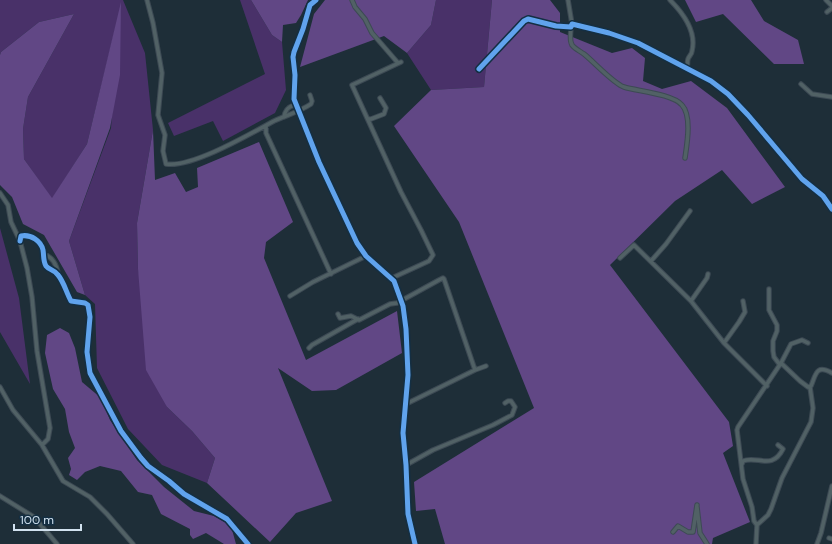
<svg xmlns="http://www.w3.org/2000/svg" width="832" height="544" viewBox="0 0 832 544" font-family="'DM Sans',sans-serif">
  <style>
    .green { fill: #493169 }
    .forest { fill: #614785 }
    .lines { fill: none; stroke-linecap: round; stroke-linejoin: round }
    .minor-casing { stroke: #3d4a54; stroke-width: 5.5 }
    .minor { stroke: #516165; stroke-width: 3.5 }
    .cycleway-casing { stroke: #142f43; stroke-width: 8 }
    .cycleway { stroke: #60a3ed; stroke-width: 5 }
  </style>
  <rect width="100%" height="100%" fill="#1e2e38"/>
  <!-- green -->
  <path class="green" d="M 0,0 L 123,0 L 145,53 L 153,130 L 137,223 L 138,269 L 167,407 L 192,431 L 215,458 L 207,483 L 162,465 L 128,429 L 97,368 L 95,304 L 85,295 L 69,241 L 111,128 L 121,5 L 87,144 L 52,199 L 24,159 L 23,129 L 28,97 L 74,14 L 39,22 L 1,52 L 0,55 Z
    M 240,0 L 251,0 L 272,35 L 282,42 L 286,90 L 275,113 L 223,141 L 213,121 L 174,136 L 168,123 L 265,74 Z
    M 436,0 L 492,0 L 484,87 L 431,90 L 407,53 L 431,25 Z
    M 0,228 L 19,298 L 30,384 L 0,332 Z"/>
  <!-- forest -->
  <path class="forest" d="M 251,0 L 308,0 L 301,15 L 296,23 L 283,25 L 282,42 L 272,35 Z
    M 325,0 L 436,0 L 431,25 L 407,53 L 384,36 L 300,67 L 314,14 Z
    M 492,0 L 550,0 L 560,13 L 560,32 L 612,53 L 632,48 L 645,58 L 643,81 L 662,89 L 691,81 L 727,108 L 785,187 L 752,204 L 722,170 L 675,201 L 610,265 L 729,422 L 733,446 L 723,453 L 750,522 L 713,538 L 712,544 L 445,544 L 435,509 L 416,511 L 414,482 L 534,408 L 459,222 L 394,126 L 431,90 L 484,87 Z
    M 685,0 L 751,0 L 764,21 L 798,40 L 804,64 L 774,64 L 723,14 L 696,22 Z
    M 121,2 L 120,75 L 110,128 L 69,241 L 85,295 L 77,292 L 44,235 L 23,224 L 12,197 L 0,185 L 0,55 L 1,52 L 39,22 L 74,14 L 28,97 L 23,129 L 24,159 L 52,198 L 87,144 Z
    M 153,130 L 155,180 L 175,173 L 186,192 L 198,187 L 197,168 L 259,142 L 293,222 L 266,242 L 264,258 L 306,360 L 397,311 L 402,353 L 336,390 L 312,391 L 278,368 L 332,501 L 296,513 L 270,542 L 207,483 L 215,458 L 192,431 L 167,407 L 146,370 L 138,269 L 137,223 Z
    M 60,328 L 69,333 L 75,348 L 82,382 L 101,398 L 110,420 L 137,460 L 164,487 L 194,511 L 214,516 L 231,526 L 236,544 L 224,544 L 206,533 L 193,539 L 190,535 L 190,529 L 161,514 L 152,495 L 138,492 L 121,471 L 100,466 L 85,472 L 77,480 L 69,475 L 71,469 L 68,458 L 75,448 L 69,432 L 65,409 L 53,389 L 45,353 L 47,335 Z"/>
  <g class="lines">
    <!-- minor casing -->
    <g class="minor-casing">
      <path id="minor" d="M 147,0 L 153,23 L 162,73 L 158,115 L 165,135 L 163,151 L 166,164 C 192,168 250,134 274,121 C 287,115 299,112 311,104 L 312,101 L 310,95
        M 316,0 L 310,5 L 303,29 L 294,52 L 293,57 L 295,75 L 294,99 L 319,162 L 357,243 L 366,256 L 394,281 L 403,306 L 406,329 L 408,375 L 403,433 L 406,465 L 408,514 L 415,544
        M 352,0 L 355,7 L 365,19 L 372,33 L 398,63
        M 568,0 L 572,24
        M 670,0 C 683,13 697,31 692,51 C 692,54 689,56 688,59 C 687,62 688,66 687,69
        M 826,0 L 832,6
        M 827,12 L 832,8
        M 571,27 C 571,32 569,40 572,45 C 575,49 580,51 584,54 C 593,61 614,84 624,87 C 637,91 673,94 682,105 C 692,116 687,144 685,158
        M 479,69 L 524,21 L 528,19 L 556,26 L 571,27 L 572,24 L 609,33 L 638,43 L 711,81 L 728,94 L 748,115 L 802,179 L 823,196 L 832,209
        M 801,84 L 812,94 L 832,97
        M 284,117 C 285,110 288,107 294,105 L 297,107
        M 368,119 L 371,119 L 384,114 L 386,108 L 380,98
        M 266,126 L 266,133 L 331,274
        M 0,193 L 8,205 L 11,222 L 20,241 L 27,268 L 32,297 L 37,351 L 50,428 L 48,439 L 42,445
        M 20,241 L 21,236 C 31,234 41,241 43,250 C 44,256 43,261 46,266 C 49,270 54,269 58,275 C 64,282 66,292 71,301 L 85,303 L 88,305 L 90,317 L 87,352 L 90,373 L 121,431 L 141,458 L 148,466 L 169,481 L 184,494 L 227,519 L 248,544
        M 43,254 C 52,256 57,265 58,274
        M 620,258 L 634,245 L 636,247 L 691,301 L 724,343 L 767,386
        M 651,261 L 666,244 L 690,211
        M 392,278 L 429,261 L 433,255 L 421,230 L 401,192 L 352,85 L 401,62
        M 769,289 L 769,310 L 777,325 L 777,331 L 773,341 L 773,351 L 774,357 L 780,365
        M 290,296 L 313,282 L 366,256
        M 691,301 L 707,278 L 708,274
        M 338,314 L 340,318 L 351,316 L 359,320 L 390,304 L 397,303 L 439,280 L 443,278 L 444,279 L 475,370 L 406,404
        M 724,343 L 739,322 L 745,312 L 743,301
        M 309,348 L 312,345 L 358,319
        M 781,363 L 791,344 L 802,340 L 808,343
        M 475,370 L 486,366
        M 0,387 L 13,410 L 42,445 L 63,481 L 90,497 L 107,514 L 133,544
        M 742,464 L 743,461 C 757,455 772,471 783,449 L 778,445
        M 406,465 L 433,450 L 493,425 L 512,415 L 515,407 L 511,401 L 508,401 L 505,403
        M 0,496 L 34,517 L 57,544
        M 697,507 L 700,533 L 707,544
        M 757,525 L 754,521 L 752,507 L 743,479 L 737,430 L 738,427 L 781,363 L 800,381 L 808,387 L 811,386 C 816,374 816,364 832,373
        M 673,532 L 678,526 L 688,532 L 693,532 L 697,505
        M 829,538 L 832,539
        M 756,544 L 757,525 L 768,515 L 771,509 L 782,478 L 811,422 L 813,408 L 810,387
        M 817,544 L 821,533 L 832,486"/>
    </g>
    <!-- minor -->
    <use href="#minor" class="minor"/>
    <!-- cycleway casing -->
    <g class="cycleway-casing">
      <path id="cycleway" d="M 316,0 L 310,5 L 303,29 L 294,52 L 293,57 L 295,75 L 294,99 L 319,162 L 357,243 L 366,256 L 394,281 L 403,306 L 406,329 L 408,375 L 403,433 L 406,465 L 408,514 L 415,544
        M 479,69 L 524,21 L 528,19 L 556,26 L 571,27 L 572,24 L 609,33 L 638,43 L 711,81 L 728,94 L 748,115 L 802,179 L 823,196 L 832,209
        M 20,241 L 21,236 C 31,234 41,241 43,250 C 44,256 43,261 46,266 C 49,270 54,269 58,275 C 64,282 66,292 71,301 L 85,303 L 88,305 L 90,317 L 87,352 L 90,373 L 121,431 L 141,458 L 148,466 L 169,481 L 184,494 L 227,519 L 248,544"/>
    </g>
    <!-- cycleway -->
    <use href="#cycleway" class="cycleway"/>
  </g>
  <!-- scale -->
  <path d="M14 524v6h67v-6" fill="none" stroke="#d2e2ef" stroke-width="2"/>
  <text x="20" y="524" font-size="12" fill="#d2e2ef" stroke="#142f43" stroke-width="3" paint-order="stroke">100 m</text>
</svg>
